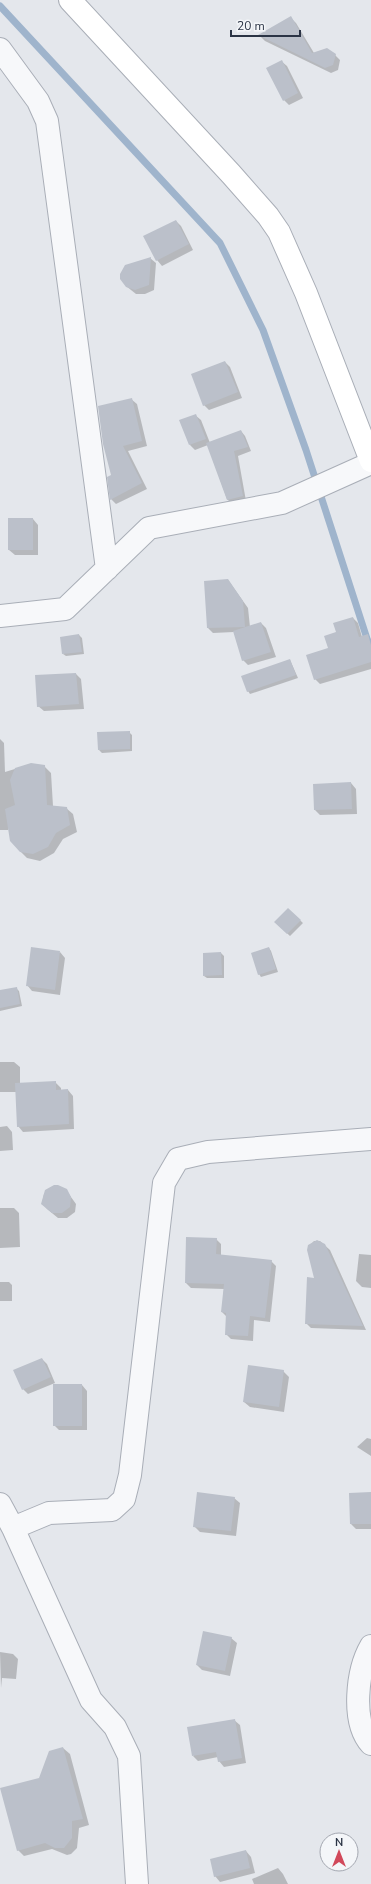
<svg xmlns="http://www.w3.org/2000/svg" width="371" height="1884" viewBox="0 0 371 1884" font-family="'Nunito Sans',sans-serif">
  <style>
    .shadow { fill: #0003 }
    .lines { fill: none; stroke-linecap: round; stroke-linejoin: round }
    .stream { stroke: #9fb4cc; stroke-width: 7 }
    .building { fill: #bbc0ca }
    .street-casing { stroke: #a9aeb7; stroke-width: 24 }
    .secondary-casing { stroke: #a9aeb7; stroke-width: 24 }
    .street { stroke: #f7f8fa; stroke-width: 22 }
    .secondary { stroke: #fff; stroke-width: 22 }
  </style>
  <rect width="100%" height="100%" fill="#e4e7ec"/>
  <!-- shadow -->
  <path class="shadow" d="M 291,18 L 296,23 L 314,53 L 335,55 L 340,60 L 338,70 L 331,73 L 265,41 L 260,36 Z
    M 281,61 L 287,66 L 303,98 L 289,105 L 284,100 Z
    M 176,221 L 181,226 L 193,250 L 162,266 L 157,260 L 145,237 Z
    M 150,258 L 156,263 L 154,290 L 145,294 L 136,294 L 126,286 Z
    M 225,362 L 230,367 L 242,398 L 209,410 L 204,405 Z
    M 131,399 L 137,404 L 147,446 L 128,451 L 147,489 L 116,504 L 111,499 L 112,476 Z
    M 195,415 L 201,420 L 210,443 L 241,431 L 245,436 L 251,451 L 238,456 L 246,501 L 232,504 L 227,499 L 208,445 L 195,450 L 190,445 Z
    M 9,519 L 33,519 L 38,525 L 38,555 L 15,555 L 9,550 Z
    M 228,580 L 248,608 L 250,627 L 261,623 L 266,628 L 276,657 L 248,665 L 243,660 L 234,632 L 213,633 L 208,628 Z
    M 353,618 L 358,623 L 362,637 L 367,636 L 371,639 L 371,669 L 320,684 L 315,679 L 338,633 Z
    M 79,635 L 82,638 L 84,654 L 66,656 L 63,654 Z
    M 290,660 L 298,678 L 250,694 L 248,691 Z
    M 76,674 L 81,679 L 84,709 L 44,711 L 38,706 Z
    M 129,732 L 132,735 L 132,751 L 102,753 L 99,750 Z
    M 0,739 L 4,743 L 5,772 L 31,764 L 44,766 L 51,773 L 53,806 L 66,808 L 73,814 L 77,832 L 63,839 L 54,853 L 40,861 L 27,858 L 20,851 L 9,825 L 8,830 L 0,830 Z
    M 351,783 L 356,789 L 357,814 L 320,815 L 315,810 Z
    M 288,909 L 303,923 L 290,936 L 275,922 Z
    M 269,948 L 271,951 L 278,972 L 261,977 L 259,974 Z
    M 60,952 L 65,958 L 60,995 L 32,991 L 27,985 Z
    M 221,953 L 224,956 L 224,978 L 207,978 L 204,976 Z
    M 16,988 L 19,991 L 22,1006 L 0,1011 L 0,991 Z
    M 0,1062 L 14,1062 L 20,1067 L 20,1084 L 55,1082 L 61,1088 L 61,1091 L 68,1090 L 73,1096 L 74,1129 L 23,1132 L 18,1126 L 16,1092 L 0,1092 Z
    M 7,1126 L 12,1132 L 13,1150 L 0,1151 L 0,1127 Z
    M 50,1188 L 66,1190 L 76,1204 L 75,1212 L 67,1218 L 58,1218 L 47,1209 L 42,1203 L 44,1194 Z
    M 0,1208 L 14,1208 L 19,1213 L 20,1247 L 0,1248 Z
    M 216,1239 L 221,1244 L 221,1256 L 271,1261 L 276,1266 L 270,1322 L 254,1320 L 253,1341 L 231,1339 L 226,1334 L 227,1317 L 222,1312 L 224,1289 L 191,1288 L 186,1283 Z
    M 314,1241 L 320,1241 L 330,1250 L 366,1330 L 311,1328 L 306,1323 L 315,1279 L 309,1246 Z
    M 359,1254 L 371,1255 L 371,1288 L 362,1287 L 356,1281 Z
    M 0,1282 L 9,1282 L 12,1285 L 12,1301 L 0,1301 Z
    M 42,1359 L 47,1364 L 55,1383 L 28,1394 L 23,1389 Z
    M 283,1371 L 289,1377 L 284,1412 L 250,1407 L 244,1402 Z
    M 82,1385 L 87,1391 L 87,1430 L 59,1430 L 54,1425 Z
    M 367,1438 L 371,1439 L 371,1456 L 357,1447 Z
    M 371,1493 L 371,1529 L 356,1529 L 351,1524 Z
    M 234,1498 L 240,1503 L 236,1536 L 200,1532 L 194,1526 Z
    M 231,1638 L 237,1643 L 230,1676 L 202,1670 L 197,1665 Z
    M 0,1652 L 13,1654 L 18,1659 L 16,1679 L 2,1678 L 1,1688 Z
    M 234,1720 L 240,1725 L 246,1763 L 224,1767 L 219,1761 L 218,1757 L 198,1761 L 193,1756 Z
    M 63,1748 L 70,1754 L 89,1825 L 79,1828 L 77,1848 L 71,1854 L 67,1855 L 52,1849 L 24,1856 L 18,1850 L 40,1779 Z
    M 246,1851 L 251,1857 L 255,1873 L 220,1882 L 215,1876 Z
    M 278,1868 L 283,1874 L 288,1884 L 254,1884 L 252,1879 Z"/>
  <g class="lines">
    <!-- stream -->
    <path class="stream" d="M 0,6 L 220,243 L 263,330 L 306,450 L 371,651"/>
  </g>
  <!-- building -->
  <path class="building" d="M 291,16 L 312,53 L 327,48 L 336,54 L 333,65 L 325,68 L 258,35 Z
    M 282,60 L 298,93 L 283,101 L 266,68 Z
    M 176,220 L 189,244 L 156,261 L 143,236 Z
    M 151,257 L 149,285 L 135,290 L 126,287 L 120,279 L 120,274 L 125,265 Z
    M 225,361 L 238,392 L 203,406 L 191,374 Z
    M 132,398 L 142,441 L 123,446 L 142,483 L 110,500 L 107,477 L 111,475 L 103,444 L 98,406 Z
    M 196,414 L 206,439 L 189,445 L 179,420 Z
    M 241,430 L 248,447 L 234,451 L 243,496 L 227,500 L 206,443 Z
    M 8,518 L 33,518 L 33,550 L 8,550 Z
    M 228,579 L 243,601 L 245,627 L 207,628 L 204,581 Z
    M 353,617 L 359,637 L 368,634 L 371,645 L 371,662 L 314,680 L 306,655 L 328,648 L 324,636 L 336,632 L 333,623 Z
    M 261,622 L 271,652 L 242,661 L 233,631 Z
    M 79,634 L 82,652 L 62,654 L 60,637 Z
    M 290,659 L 296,675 L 247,692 L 241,676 Z
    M 76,673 L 79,704 L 37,707 L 35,675 Z
    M 130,731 L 130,749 L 98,750 L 97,732 Z
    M 31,763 L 45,765 L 47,805 L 67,807 L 70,825 L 56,833 L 48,847 L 33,854 L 20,852 L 10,841 L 5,809 L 15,805 L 10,780 L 15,768 Z
    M 351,782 L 352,809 L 314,810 L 313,784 Z
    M 288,908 L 301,920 L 287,934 L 274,922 Z
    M 31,947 L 60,951 L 55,990 L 26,986 Z
    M 269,947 L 276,969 L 258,975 L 251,953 Z
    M 221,952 L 222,975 L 203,976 L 203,953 Z
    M 17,987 L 20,1004 L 0,1008 L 0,990 Z
    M 56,1081 L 56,1090 L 68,1089 L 69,1124 L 17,1127 L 15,1083 Z
    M 54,1185 L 58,1185 L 67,1189 L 71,1197 L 70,1207 L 62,1213 L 52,1213 L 41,1204 L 45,1190 Z
    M 186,1237 L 217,1238 L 216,1254 L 272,1260 L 265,1318 L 250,1316 L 248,1336 L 225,1335 L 226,1313 L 221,1312 L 224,1284 L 185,1283 Z
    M 317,1240 L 325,1244 L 363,1326 L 305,1324 L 307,1277 L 314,1278 L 307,1250 L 308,1245 Z
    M 42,1358 L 51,1377 L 22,1390 L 13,1370 Z
    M 248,1365 L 284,1370 L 279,1407 L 243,1402 Z
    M 53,1384 L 82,1384 L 82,1426 L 53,1426 Z
    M 197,1492 L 235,1497 L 231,1531 L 193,1527 Z
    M 371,1492 L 371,1524 L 350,1524 L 349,1493 Z
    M 203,1631 L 232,1637 L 225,1671 L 196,1665 Z
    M 235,1719 L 242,1758 L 218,1762 L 216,1752 L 192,1756 L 187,1727 Z
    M 63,1747 L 83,1819 L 72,1821 L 72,1838 L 64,1848 L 55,1848 L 45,1843 L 17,1851 L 0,1788 L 39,1778 L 49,1751 Z
    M 246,1850 L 250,1868 L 214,1877 L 210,1859 Z"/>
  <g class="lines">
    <!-- street casing -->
    <g class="street-casing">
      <path id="street" d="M 0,49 L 38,101 L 47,121 L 107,569
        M 0,616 L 65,609 L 149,528 L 282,503 L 371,463
        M 0,1504 L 13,1528 L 91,1700 L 115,1727 L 129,1756 L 137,1884
        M 13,1528 L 49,1513 L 112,1510 L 124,1499 L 130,1475 L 164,1183 L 178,1159 L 208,1152 L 371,1139
        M 371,1646 C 357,1670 351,1722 371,1744"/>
    </g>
    <!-- secondary casing -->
    <g class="secondary-casing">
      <path id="secondary" d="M 70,0 L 231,174 L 268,216 L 279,232 L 306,293 L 371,461"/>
    </g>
    <!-- street -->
    <use href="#street" class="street"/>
    <!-- secondary -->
    <use href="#secondary" class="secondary"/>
  </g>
  <!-- north arrow -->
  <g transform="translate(339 1852)"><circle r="19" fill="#f4f6f9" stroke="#a4a8b1"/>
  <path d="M0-3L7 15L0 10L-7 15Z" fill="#d1495b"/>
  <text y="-6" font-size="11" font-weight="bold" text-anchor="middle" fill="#2b3445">N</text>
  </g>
  <!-- scale -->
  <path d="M231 30v6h69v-6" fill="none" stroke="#2b3445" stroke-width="2"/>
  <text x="237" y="30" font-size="12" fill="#2b3445" stroke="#f4f6f9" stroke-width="3" paint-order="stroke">20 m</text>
</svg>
